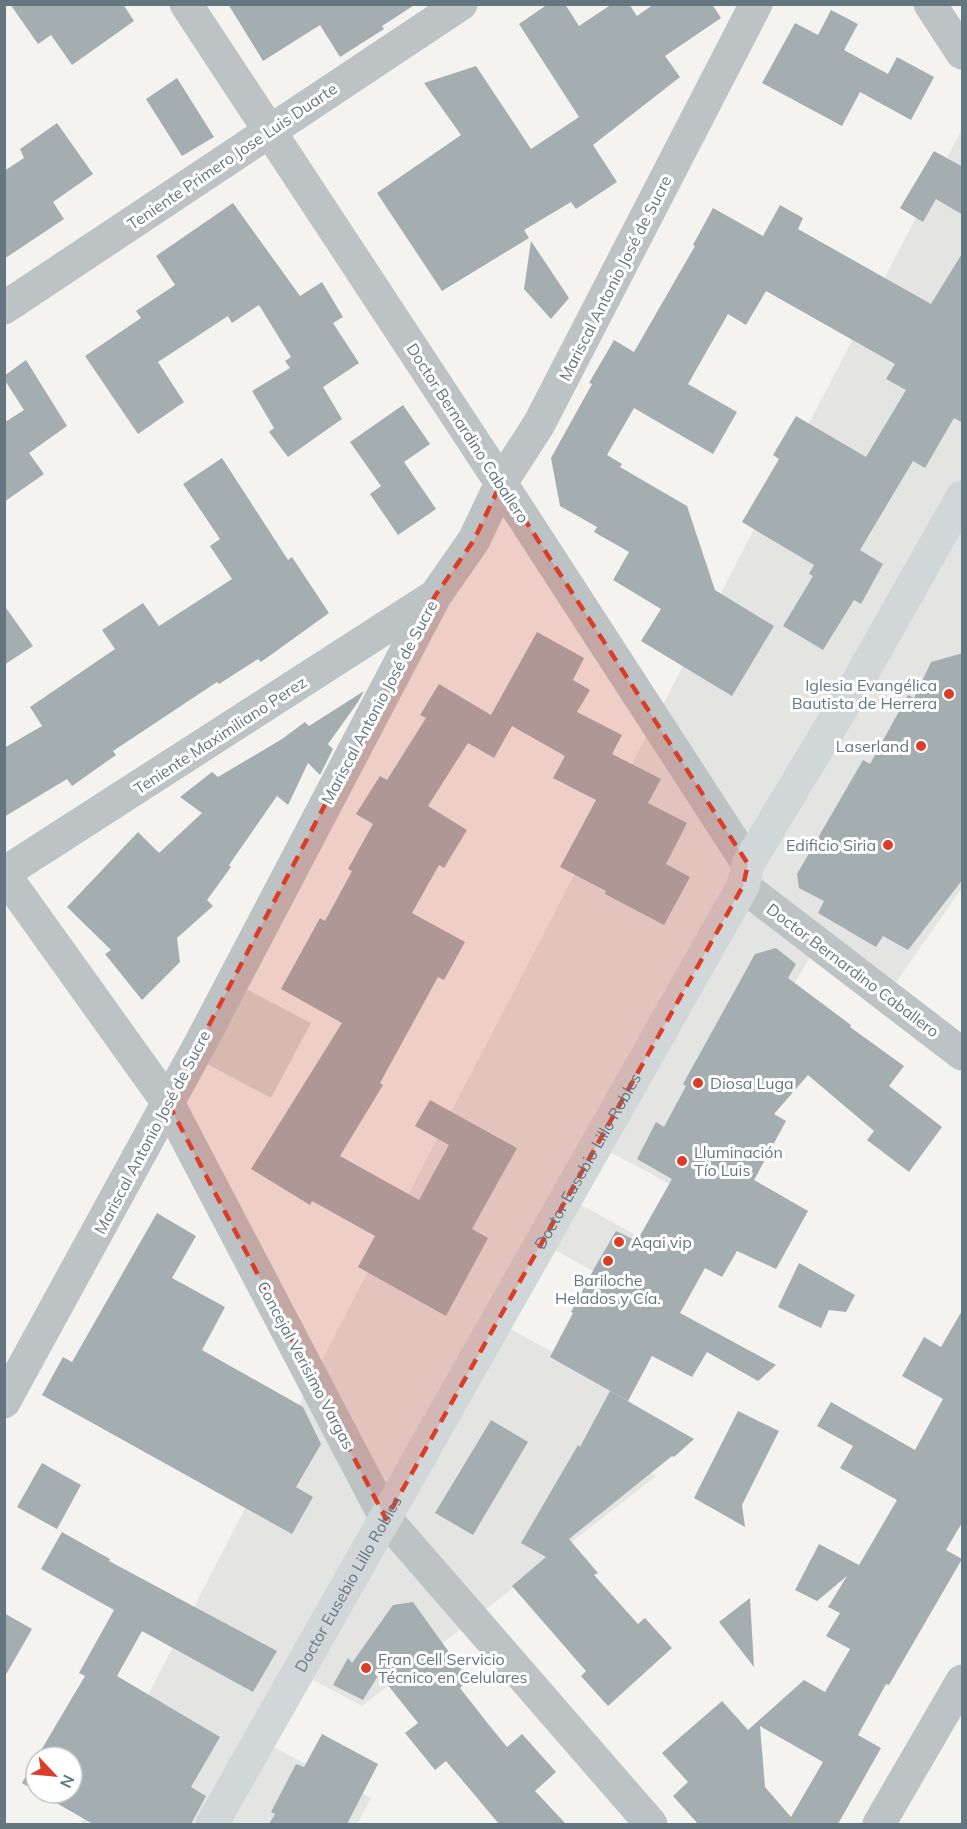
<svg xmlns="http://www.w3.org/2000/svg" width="967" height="1829" viewBox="0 0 967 1829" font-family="Mulish,sans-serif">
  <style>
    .built { fill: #e4e5e3 }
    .grass { fill: #d6dad1 }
    .building { fill: #a4aeb1; fill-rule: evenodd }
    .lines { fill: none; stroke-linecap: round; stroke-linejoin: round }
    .minor { stroke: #bdc2c4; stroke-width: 33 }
    .major { stroke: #d1d6d9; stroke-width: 33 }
    .marked { fill: #da3e29; fill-opacity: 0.2; stroke: #da3e29; stroke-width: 4.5; stroke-dasharray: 12 8; stroke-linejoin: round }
    .poi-dot { fill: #da3e29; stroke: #fff; stroke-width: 2 }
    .labels { text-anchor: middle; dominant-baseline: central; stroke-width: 6; stroke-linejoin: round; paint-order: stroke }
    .street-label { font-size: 16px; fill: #647780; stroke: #fff }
    .poi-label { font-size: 16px; fill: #647780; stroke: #fff; text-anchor: start }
  </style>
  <rect width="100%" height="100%" fill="#f4f3f0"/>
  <!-- built -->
  <path class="built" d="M 962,129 L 962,888 L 883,1001 L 814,951 L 699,1141 L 711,1206 L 606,1150 L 576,1202 L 652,1244 L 623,1288 L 548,1246 L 505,1326 L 621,1389 L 592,1441 L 656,1476 L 362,1706 L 309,1678 L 268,1744 L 371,1798 L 357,1824 L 81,1824 Z"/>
  <!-- grass -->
  <path class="grass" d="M 246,989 L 311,1023 L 271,1098 L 207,1064 Z"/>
  <!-- building -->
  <path class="building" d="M 10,4 L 123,4 L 134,21 L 72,65 L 51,35 L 38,44 Z
    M 228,4 L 416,4 L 382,26 L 384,29 L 340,57 L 320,25 L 263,61 Z
    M 548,4 L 565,4 L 579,26 L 612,4 L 629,4 L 637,16 L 654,4 L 712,4 L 721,18 L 665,56 L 680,77 L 593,145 L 617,182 L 576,209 L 571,202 L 524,230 L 529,238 L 442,291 L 377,193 L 461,135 L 424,83 L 476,66 L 531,149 L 579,117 L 519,24 Z
    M 831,10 L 858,24 L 844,50 L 888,74 L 897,57 L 934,77 L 911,120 L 860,92 L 842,126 L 762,83 L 795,23 L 818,35 Z
    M 177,78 L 214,137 L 182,156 L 146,99 Z
    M 57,123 L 93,174 L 53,202 L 64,219 L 4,259 L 4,171 L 24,158 L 20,149 Z
    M 934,151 L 963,167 L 963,215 L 936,199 L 923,222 L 900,208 Z
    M 233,203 L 300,296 L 322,282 L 343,317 L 333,323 L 359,363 L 323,387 L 342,419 L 288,457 L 269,432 L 274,428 L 252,391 L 290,368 L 285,361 L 291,357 L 259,305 L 232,323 L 228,316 L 158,362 L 184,402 L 138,434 L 85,356 L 141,318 L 136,311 L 175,285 L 156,256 Z
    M 780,205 L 803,218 L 798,229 L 931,304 L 963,252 L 963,423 L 954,418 L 925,468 L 913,461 L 860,550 L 883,564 L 861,604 L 854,600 L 823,650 L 783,626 L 813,576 L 809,574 L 814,565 L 742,522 L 779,459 L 773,455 L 796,416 L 866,457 L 906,390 L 886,379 L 895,364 L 766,291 L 746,325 L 728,314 L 688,384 L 737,412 L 713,454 L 634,408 L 607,455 L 622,464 L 620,467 L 687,506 L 715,590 L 774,626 L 732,696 L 641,641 L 661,609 L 613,580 L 629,552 L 594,532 L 597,527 L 560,506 L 551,458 L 592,384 L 589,383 L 614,340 L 634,352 L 695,246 L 693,245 L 713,208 L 763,236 Z
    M 531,241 L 569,298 L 551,319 L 524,289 Z
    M 26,360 L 67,426 L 29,453 L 44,474 L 4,502 L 4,418 L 7,421 L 24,410 L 4,379 L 4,376 Z
    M 403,405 L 430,444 L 404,462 L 436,509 L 398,535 L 370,494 L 381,486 L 350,442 Z
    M 222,458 L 288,560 L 292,557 L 329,613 L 261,662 L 258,659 L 219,684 L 217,682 L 113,751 L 116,755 L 72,786 L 67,779 L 4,817 L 4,748 L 42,726 L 30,707 L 115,649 L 102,630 L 143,603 L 159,626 L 232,579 L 210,546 L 220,539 L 183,484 Z
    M 4,605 L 33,646 L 4,665 Z
    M 537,632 L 584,658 L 573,680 L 590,690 L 577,712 L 622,735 L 612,754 L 661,779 L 648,803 L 687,823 L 666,864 L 690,877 L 664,925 L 605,894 L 606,891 L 560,867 L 596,800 L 553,778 L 565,756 L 512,726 L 494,758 L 468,743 L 428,806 L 467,830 L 444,868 L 439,865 L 412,913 L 465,942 L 444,980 L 438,977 L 380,1083 L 383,1085 L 340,1156 L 419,1200 L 449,1145 L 415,1126 L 430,1100 L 517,1148 L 472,1229 L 488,1238 L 446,1316 L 358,1267 L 375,1236 L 312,1201 L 310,1205 L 251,1169 L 342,1023 L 281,989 L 320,918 L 325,921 L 352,871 L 348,869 L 373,824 L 356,814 L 380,776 L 387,780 L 426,718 L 420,715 L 439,684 L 491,715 Z
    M 963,653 L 963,879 L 908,950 L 883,936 L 876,947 L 818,913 L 824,901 L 799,888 L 797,874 L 863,760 L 870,764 L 908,695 L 914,698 L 931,662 Z
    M 364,691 L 358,702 L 328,744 L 333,749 L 320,775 L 308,763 L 288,805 L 277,796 L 229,865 L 231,867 L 207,900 L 213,906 L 177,938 L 180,962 L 142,1000 L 105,954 L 111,950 L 67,907 L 138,832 L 159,853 L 202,813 L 180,797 L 212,772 L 218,777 L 282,739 L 305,722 L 309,726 Z
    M 776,948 L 796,964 L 788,978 L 851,1025 L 850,1027 L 904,1066 L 889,1086 L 942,1127 L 909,1172 L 867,1140 L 874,1131 L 808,1075 L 774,1114 L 786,1121 L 754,1180 L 808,1211 L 776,1269 L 737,1251 L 722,1277 L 705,1268 L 680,1313 L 776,1365 L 758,1381 L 707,1352 L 692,1377 L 652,1356 L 628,1401 L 550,1357 L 573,1313 L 571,1312 L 595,1267 L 616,1231 L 637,1241 L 672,1179 L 637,1159 L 656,1122 L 664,1127 L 686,1086 L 683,1084 L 755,954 Z
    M 157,1213 L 196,1236 L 172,1278 L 225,1307 L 202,1350 L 303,1407 L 321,1444 L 296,1487 L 313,1497 L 292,1534 L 42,1395 L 63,1357 L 72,1362 Z
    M 799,1263 L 855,1295 L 846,1312 L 829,1310 L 821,1328 L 778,1307 Z
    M 963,1309 L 963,1521 L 946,1550 L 962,1559 L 889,1685 L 886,1684 L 858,1735 L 881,1748 L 838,1824 L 698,1824 L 673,1796 L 688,1782 L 662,1753 L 722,1701 L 748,1730 L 804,1680 L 825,1692 L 850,1649 L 826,1636 L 840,1613 L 828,1607 L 847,1576 L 817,1601 L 795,1590 L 819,1544 L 859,1565 L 897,1500 L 840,1468 L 853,1446 L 817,1426 L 831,1402 L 915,1450 L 943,1399 L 902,1376 L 924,1337 L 941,1347 ZM 760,1726 L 823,1762 L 791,1817 L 765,1787 Z
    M 610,1391 L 694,1439 L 674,1457 L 672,1456 L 569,1539 L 598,1573 L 594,1575 L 638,1624 L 645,1618 L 672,1648 L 608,1706 L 581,1676 L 586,1671 L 512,1586 L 546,1557 L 521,1543 L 578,1445 L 580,1447 Z
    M 738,1411 L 779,1431 L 742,1505 L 745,1527 L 694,1498 Z
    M 491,1420 L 528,1442 L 473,1535 L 435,1513 Z
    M 42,1463 L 81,1485 L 57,1529 L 17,1507 Z
    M 62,1532 L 110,1559 L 109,1561 L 277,1651 L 253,1692 L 142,1631 L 117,1676 L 220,1737 L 191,1787 L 206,1796 L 191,1824 L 93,1824 L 39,1793 L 72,1793 L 72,1757 L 37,1757 L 85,1676 L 79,1673 L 114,1610 L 41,1569 Z
    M 750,1598 L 754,1667 L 719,1622 Z
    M 413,1602 L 469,1680 L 460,1688 L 489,1725 L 507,1747 L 522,1734 L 556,1772 L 535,1791 L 566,1824 L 499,1824 L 446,1761 L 435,1770 L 405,1733 L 418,1723 L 379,1674 L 363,1700 L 333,1685 L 348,1658 L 352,1663 L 393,1605 Z
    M 4,1613 L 32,1629 L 4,1678 Z
    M 322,1734 L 378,1764 L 347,1824 L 269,1824 L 275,1814 L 271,1812 L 296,1764 L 304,1767 Z
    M 36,1758 L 36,1791 L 22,1783 Z"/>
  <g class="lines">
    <!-- minor -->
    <path class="minor" d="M 186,4 L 501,483 L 748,864
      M 930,4 L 962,53
      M 4,308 L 461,4
      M 4,873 L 433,597
      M 4,874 L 168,1103 L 386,1519 L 651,1824
      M 743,886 L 962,1054
      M 4,1402 L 200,1044 L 435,596 L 474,540 L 501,483 L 539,424 L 756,4
      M 879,1824 L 962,1681"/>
    <!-- major -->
    <path class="major" id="s1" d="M 212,1824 L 743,886 L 748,864 L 858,681 L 962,497"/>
  </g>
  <!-- marked area -->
  <path class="marked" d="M 501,483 L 748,864 L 743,886 L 386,1519 L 168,1103 L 435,596 L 474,540 Z"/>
  <!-- markers -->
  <g class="poi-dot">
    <circle cx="949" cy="694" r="6"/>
    <circle cx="921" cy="746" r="6"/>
    <circle cx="888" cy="845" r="6"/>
    <circle cx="698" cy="1083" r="6"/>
    <circle cx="682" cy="1161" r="6"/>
    <circle cx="619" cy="1242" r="6"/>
    <circle cx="608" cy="1261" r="6"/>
    <circle cx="366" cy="1668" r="6"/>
  </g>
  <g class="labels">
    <!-- street labels -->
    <g class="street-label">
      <text transform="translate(232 156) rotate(-34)">Teniente Primero Jose Luis Duarte</text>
      <text transform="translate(615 278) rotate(-63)">Mariscal Antonio José de Sucre</text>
      <text transform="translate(468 433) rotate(57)">Doctor Bernardino Caballero</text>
      <text transform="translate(379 702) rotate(-62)">Mariscal Antonio José de Sucre</text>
      <text transform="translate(220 735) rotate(-33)">Teniente Maximiliano Perez</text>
      <text transform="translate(853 970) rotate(37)">Doctor Bernardino Caballero</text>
      <text transform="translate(152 1132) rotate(-62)">Mariscal Antonio José de Sucre</text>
      <text stroke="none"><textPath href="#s1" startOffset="762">Doctor Eusebio Lillo Robles</textPath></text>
      <text transform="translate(306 1365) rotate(62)">Concejal Verisimo Vargas</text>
      <text stroke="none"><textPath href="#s1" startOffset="276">Doctor Eusebio Lillo Robles</textPath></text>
    </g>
    <!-- poi labels -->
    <g class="poi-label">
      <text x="937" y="685" text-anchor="end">Iglesia Evangélica<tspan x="937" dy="18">Bautista de Herrera</tspan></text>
      <text x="909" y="746" text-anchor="end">Laserland</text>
      <text x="876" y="845" text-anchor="end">Edificio Siria</text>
      <text x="710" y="1083">Diosa Luga</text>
      <text x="694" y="1152">Lluminación<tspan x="694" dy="18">Tío Luis</tspan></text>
      <text x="631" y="1242">Aqai vip</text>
      <text x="608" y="1280" text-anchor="middle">Bariloche<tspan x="608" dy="18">Helados y Cía.</tspan></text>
      <text x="378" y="1659">Fran Cell Servicio<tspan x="378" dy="18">Técnico en Celulares</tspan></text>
    </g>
  </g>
  <!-- border -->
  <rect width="967" height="1829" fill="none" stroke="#647780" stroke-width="12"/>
  <!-- north arrow -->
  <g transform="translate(54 1775) rotate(116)"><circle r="28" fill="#ffffff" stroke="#c1c9cc" stroke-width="1.5"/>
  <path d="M0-4.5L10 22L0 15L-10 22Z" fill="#da3e29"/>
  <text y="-9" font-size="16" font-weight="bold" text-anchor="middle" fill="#647780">N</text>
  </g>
</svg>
